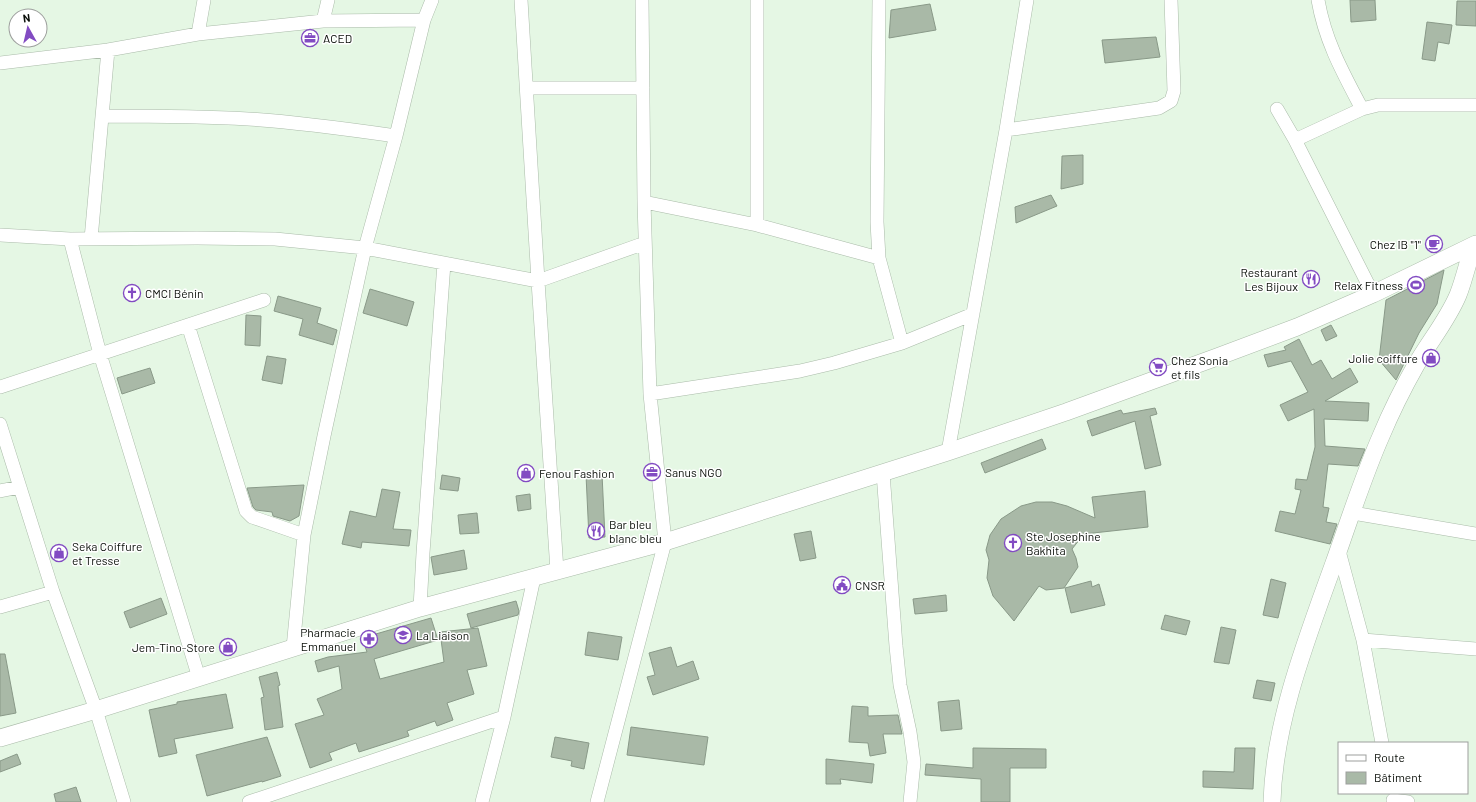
<svg xmlns="http://www.w3.org/2000/svg" width="1476" height="802" viewBox="0 0 1476 802" font-family="Barlow,sans-serif">
  <style>
    .building { fill: #a9b9a7; stroke: #899988 }
    .lines { fill: none; stroke-linecap: round; stroke-linejoin: round }
    .minor-casing { stroke: #aabba9; stroke-width: 14 }
    .major-casing { stroke: #aabba9; stroke-width: 18 }
    .minor { stroke: #fff; stroke-width: 13 }
    .major { stroke: #fff; stroke-width: 17 }
    .labels { text-anchor: middle; dominant-baseline: central; stroke-width: 3; stroke-linejoin: round; paint-order: stroke }
    .poi-label { font-size: 12px; fill: #0a0f09; stroke: #fff; text-anchor: start }
  </style>
  <rect width="100%" height="100%" fill="#e5f7e4"/>
  <!-- building -->
  <path class="building" d="M 1350,0 L 1375,0 L 1376,20 L 1351,22 Z
    M 1457,1 L 1476,1 L 1476,26 L 1456,25 Z
    M 930,4 L 936,30 L 889,38 L 891,10 Z
    M 1427,22 L 1452,25 L 1449,44 L 1438,42 L 1435,61 L 1422,59 Z
    M 1156,37 L 1160,57 L 1105,63 L 1102,40 Z
    M 1083,155 L 1083,184 L 1061,189 L 1062,156 Z
    M 1051,195 L 1057,206 L 1016,223 L 1015,207 Z
    M 1444,270 L 1437,304 L 1419,333 L 1396,380 L 1379,360 L 1386,300 Z
    M 370,289 L 414,302 L 407,326 L 363,313 Z
    M 278,296 L 321,308 L 317,323 L 337,330 L 333,345 L 299,335 L 303,319 L 274,311 Z
    M 246,315 L 261,316 L 260,346 L 245,345 Z
    M 1331,325 L 1337,336 L 1326,341 L 1321,330 Z
    M 1299,339 L 1312,365 L 1321,360 L 1332,379 L 1350,368 L 1358,382 L 1325,401 L 1369,403 L 1368,421 L 1324,419 L 1325,446 L 1365,449 L 1358,466 L 1328,464 L 1323,507 L 1329,508 L 1326,522 L 1337,524 L 1330,544 L 1275,531 L 1280,511 L 1295,514 L 1301,490 L 1295,489 L 1296,479 L 1307,480 L 1315,447 L 1314,409 L 1288,421 L 1280,405 L 1308,392 L 1291,361 L 1268,367 L 1264,355 L 1286,350 L 1284,347 Z
    M 267,356 L 286,359 L 282,384 L 262,380 Z
    M 150,368 L 155,383 L 122,394 L 117,378 Z
    M 1155,408 L 1157,414 L 1150,416 L 1161,465 L 1145,469 L 1135,421 L 1092,436 L 1087,421 L 1121,410 L 1123,414 Z
    M 1042,439 L 1046,449 L 985,473 L 981,463 Z
    M 602,474 L 605,537 L 589,538 L 586,475 Z
    M 442,475 L 460,478 L 458,491 L 440,489 Z
    M 304,485 L 299,516 L 290,521 L 273,516 L 272,512 L 256,510 L 253,507 L 247,488 Z
    M 382,489 L 400,492 L 393,529 L 411,530 L 409,546 L 362,542 L 361,548 L 342,544 L 350,511 L 376,517 Z
    M 1145,491 L 1148,527 L 1084,534 L 1072,549 L 1076,558 L 1078,567 L 1064,588 L 1046,590 L 1039,586 L 1014,621 L 993,596 L 987,578 L 989,560 L 986,550 L 990,535 L 1001,519 L 1021,506 L 1036,502 L 1052,502 L 1067,506 L 1095,518 L 1092,497 Z
    M 530,494 L 531,509 L 518,511 L 516,496 Z
    M 477,513 L 479,533 L 460,534 L 458,515 Z
    M 811,531 L 816,558 L 800,561 L 794,534 Z
    M 464,550 L 467,569 L 434,575 L 431,557 Z
    M 1271,579 L 1286,583 L 1278,618 L 1263,615 Z
    M 1091,581 L 1092,587 L 1099,584 L 1105,605 L 1071,613 L 1065,588 Z
    M 946,595 L 947,611 L 915,614 L 913,599 Z
    M 161,598 L 167,614 L 130,628 L 124,612 Z
    M 516,601 L 519,611 L 518,615 L 471,628 L 467,614 Z
    M 1165,615 L 1190,621 L 1186,635 L 1161,629 Z
    M 431,618 L 438,640 L 374,659 L 380,679 L 444,662 L 440,632 L 478,628 L 487,666 L 467,670 L 474,694 L 447,703 L 453,720 L 437,726 L 435,721 L 407,731 L 409,736 L 359,752 L 356,743 L 329,753 L 332,760 L 310,768 L 295,724 L 324,715 L 317,699 L 342,689 L 339,666 L 318,672 L 315,661 L 328,657 L 367,652 L 362,638 Z
    M 1221,627 L 1236,630 L 1229,664 L 1214,662 Z
    M 588,632 L 622,637 L 618,660 L 585,655 Z
    M 671,647 L 677,667 L 693,661 L 699,679 L 653,695 L 647,677 L 655,675 L 649,653 Z
    M 0,654 L 5,654 L 16,713 L 0,716 Z
    M 277,672 L 280,685 L 278,686 L 283,727 L 265,730 L 261,698 L 264,697 L 259,677 Z
    M 1257,680 L 1275,683 L 1271,701 L 1253,698 Z
    M 226,694 L 233,728 L 174,739 L 177,753 L 159,757 L 149,710 L 177,704 L 177,702 Z
    M 959,700 L 962,729 L 941,731 L 938,702 Z
    M 852,706 L 868,707 L 868,716 L 898,715 L 902,734 L 883,734 L 886,753 L 870,756 L 868,743 L 849,742 Z
    M 631,727 L 708,737 L 704,765 L 627,755 Z
    M 267,737 L 281,776 L 262,782 L 262,781 L 207,796 L 196,755 Z
    M 555,737 L 589,743 L 584,769 L 571,766 L 572,761 L 551,757 Z
    M 973,748 L 1046,749 L 1046,768 L 1010,768 L 1010,802 L 981,802 L 981,779 L 925,775 L 926,764 L 973,768 Z
    M 1235,748 L 1255,748 L 1253,789 L 1203,787 L 1203,771 L 1234,772 Z
    M 17,754 L 21,764 L 0,772 L 0,761 Z
    M 826,759 L 874,764 L 872,783 L 840,779 L 841,784 L 826,784 Z
    M 76,787 L 81,802 L 56,802 L 54,794 Z"/>
  <g class="lines">
    <!-- minor casing -->
    <g class="minor-casing">
      <path id="minor" d="M 521,0 L 538,281 L 557,571
        M 757,0 L 757,225
        M 879,0 L 877,222 L 879,258 L 902,343
        M 1318,0 C 1325,41 1343,73 1362,109 L 1378,105 L 1476,105
        M 323,21 L 328,0
        M 198,34 L 204,0
        M 0,63 L 108,50 L 198,34 L 323,21 L 424,20
        M 527,88 L 643,88
        M 1277,109 L 1295,140 L 1373,294
        M 103,116 C 151,116 200,116 248,119 C 298,122 347,129 396,136
        M 1006,130 L 1159,108 L 1171,101 L 1174,91 L 1171,0
        M 1295,140 L 1362,109
        M 644,202 L 757,225 L 879,258
        M 0,235 L 70,239 L 197,238 L 275,239 L 365,248 L 538,281 L 645,243
        M 70,239 L 100,354 L 199,678
        M 91,239 L 108,50
        M 188,325 L 246,511 L 252,517 L 304,535
        M 0,387 L 264,300
        M 650,394 L 800,371 L 834,363 L 902,343 L 973,314
        M 0,424 L 53,592 L 96,710 L 124,802
        M 948,452 L 1006,130 L 1027,0
        M 883,473 L 896,646 L 900,685 L 910,732 L 914,762 L 910,802
        M 0,491 L 20,487
        M 1353,513 L 1476,534
        M 1339,551 L 1363,640 L 1382,743
        M 0,607 L 53,592
        M 420,608 L 423,553 L 444,263
        M 1363,640 L 1476,649
        M 293,648 L 304,535 L 324,436 L 365,248 L 396,136 L 424,20 L 432,0
        M 1393,800 L 1408,802
        M 249,802 L 504,717
        M 482,802 L 504,717 L 534,578
        M 597,802 L 665,542 L 650,394 L 644,202 L 642,0"/>
    </g>
    <!-- major casing -->
    <g class="major-casing">
      <path id="major" d="M 0,738 L 96,710 L 420,608 L 665,542 L 948,452 L 1066,412 L 1217,357 L 1297,327 L 1373,294 L 1476,244
        M 1272,802 C 1274,722 1307,638 1334,563 C 1349,521 1363,477 1381,436 C 1391,412 1403,388 1416,365 C 1429,342 1447,321 1458,295 C 1464,280 1468,262 1473,246"/>
    </g>
    <!-- minor -->
    <use href="#minor" class="minor"/>
    <!-- major -->
    <use href="#major" class="major"/>
  </g>
  <!-- icons -->
  <defs>
    <g id="office-ring" transform="scale(0.9)"><circle r="9.5" fill="#fff" stroke="#824bc2" stroke-width="1.5"/><path d="M-6-3h4V-5.5h4V-3h4V5H-6ZM-1-4.5V-3h2v-1.5ZM-6 0V1H6V0Z" fill="#824bc2"/></g>
    <g id="cafe-ring" transform="scale(0.9)"><circle r="9.5" fill="#fff" stroke="#824bc2" stroke-width="1.5"/><path d="M-5.5-4.5H6V0H3Q3 3.5 0 3.5H-2.5Q-5.5 3.5-5.5 0ZM3-3.2v2h1.7v-2ZM-6 4.5H4V6H-6Z" fill="#824bc2"/></g>
    <g id="restaurant-ring" transform="scale(0.9)"><circle r="9.5" fill="#fff" stroke="#824bc2" stroke-width="1.5"/><path d="M-5-6h1v4h1v-4h1v4h1v-4h1v5L-1.5 .5V6h-2V.5L-5-1ZM5-6V6H3V1.5H1.5Q1.5-4 5-6Z" fill="#824bc2"/></g>
    <g id="stadium-ring" transform="scale(0.9)"><circle r="9.5" fill="#fff" stroke="#824bc2" stroke-width="1.5"/><path d="M0-5a6.5 5 0 1 0 0 10a6.5 5 0 1 0 0-10ZM-3.5-1.8h7v3.6h-7Z" fill="#824bc2"/></g>
    <g id="church-ring" transform="scale(0.9)"><circle r="9.5" fill="#fff" stroke="#824bc2" stroke-width="1.5"/><path d="M-1.2-6h2.4v3.5h3.3v2.4h-3.3V6h-2.4V-.1h-3.3v-2.4h3.3Z" fill="#824bc2"/></g>
    <g id="shop-ring" transform="scale(0.9)"><circle r="9.5" fill="#fff" stroke="#824bc2" stroke-width="1.5"/><path d="M-5-2.5h2.3a2.7 3.5 0 0 1 5.4 0H5L5.5 6h-11ZM-1.5-2.5h3a1.5 2.3 0 0 0-3 0Z" fill="#824bc2"/></g>
    <g id="supermarket-ring" transform="scale(0.9)"><circle r="9.5" fill="#fff" stroke="#824bc2" stroke-width="1.5"/><path d="M-6-5.5h2.5l.6 2H6L4.5 2H-2.5L-4.4-4H-6ZM-1.5 3.2a1.3 1.3 0 1 0 .1 0ZM3 3.2a1.3 1.3 0 1 0 .1 0Z" fill="#824bc2"/></g>
    <g id="civic-ring" transform="scale(0.9)"><circle r="9.5" fill="#fff" stroke="#824bc2" stroke-width="1.5"/><path d="M-.6-6.5H3V-4.5H.6V-3L4-1V1h2V6H-6V1h2V-1L-.6-3ZM-1.2 2.5V6h2.4V2.5Z" fill="#824bc2"/></g>
    <g id="school-ring" transform="scale(0.9)"><circle r="9.5" fill="#fff" stroke="#824bc2" stroke-width="1.5"/><path d="M0-5L7-2L0 1L-7-2ZM-4 1L0 2.5L4 1V4Q0 6-4 4Z" fill="#824bc2"/></g>
    <g id="pharmacy-ring" transform="scale(0.9)"><circle r="9.5" fill="#fff" stroke="#824bc2" stroke-width="1.5"/><path d="M-2-6h4v4h4v4h-4v4h-4v-4h-4v-4h4Z" fill="#824bc2"/></g>
  </defs>
  <g fill-rule="evenodd">
    <use href="#office-ring" x="310" y="38"/>
    <use href="#cafe-ring" x="1434" y="244"/>
    <use href="#restaurant-ring" x="1311" y="279"/>
    <use href="#stadium-ring" x="1416" y="285"/>
    <use href="#church-ring" x="132" y="293"/>
    <use href="#shop-ring" x="1431" y="358"/>
    <use href="#supermarket-ring" x="1158" y="367"/>
    <use href="#office-ring" x="652" y="472"/>
    <use href="#shop-ring" x="526" y="473"/>
    <use href="#restaurant-ring" x="596" y="531"/>
    <use href="#church-ring" x="1013" y="543"/>
    <use href="#shop-ring" x="59" y="553"/>
    <use href="#civic-ring" x="842" y="585"/>
    <use href="#school-ring" x="403" y="635"/>
    <use href="#pharmacy-ring" x="369" y="639"/>
    <use href="#shop-ring" x="228" y="647"/>
  </g>
  <g class="labels">
    <!-- poi labels -->
    <g class="poi-label">
      <text x="323" y="38">ACED</text>
      <text x="1421" y="244" text-anchor="end">Chez IB "1"</text>
      <text x="1298" y="272" text-anchor="end">Restaurant<tspan x="1298" dy="14">Les Bijoux</tspan></text>
      <text x="1403" y="285" text-anchor="end">Relax Fitness</text>
      <text x="145" y="293">CMCI Bénin</text>
      <text x="1418" y="358" text-anchor="end">Jolie coiffure</text>
      <text x="1171" y="360">Chez Sonia<tspan x="1171" dy="14">et fils</tspan></text>
      <text x="665" y="472">Sanus NGO</text>
      <text x="539" y="473">Fenou Fashion</text>
      <text x="609" y="524">Bar bleu<tspan x="609" dy="14">blanc bleu</tspan></text>
      <text x="1026" y="536">Ste Josephine<tspan x="1026" dy="14">Bakhita</tspan></text>
      <text x="72" y="546">Seka Coiffure<tspan x="72" dy="14">et Tresse</tspan></text>
      <text x="855" y="585">CNSR</text>
      <text x="356" y="632" text-anchor="end">Pharmacie<tspan x="356" dy="14">Emmanuel</tspan></text>
      <text x="416" y="635">La Liaison</text>
      <text x="215" y="647" text-anchor="end">Jem-Tino-Store</text>
    </g>
  </g>
  <!-- legend -->
  <rect x="1338" y="742" width="130" height="52" fill="#ffffff" stroke="#9d9f9d"/>
  <rect x="1346" y="755" width="20" height="6" fill="#ffffff" stroke="#9d9f9d"/>
  <text x="1374" y="762" font-size="12" fill="#0a0f09">Route</text>
  <rect x="1346" y="772" width="20" height="12" fill="#a9b9a7" stroke="#9d9f9d"/>
  <text x="1374" y="782" font-size="12" fill="#0a0f09">Bâtiment</text>
  <!-- north arrow -->
  <g transform="translate(28 28) rotate(352)"><circle r="19" fill="#ffffff" stroke="#9d9f9d"/>
  <path d="M0-3L7 15L0 10L-7 15Z" fill="#824bc2"/>
  <text y="-6" font-size="11" font-weight="bold" text-anchor="middle" fill="#0a0f09">N</text>
  </g>
</svg>
